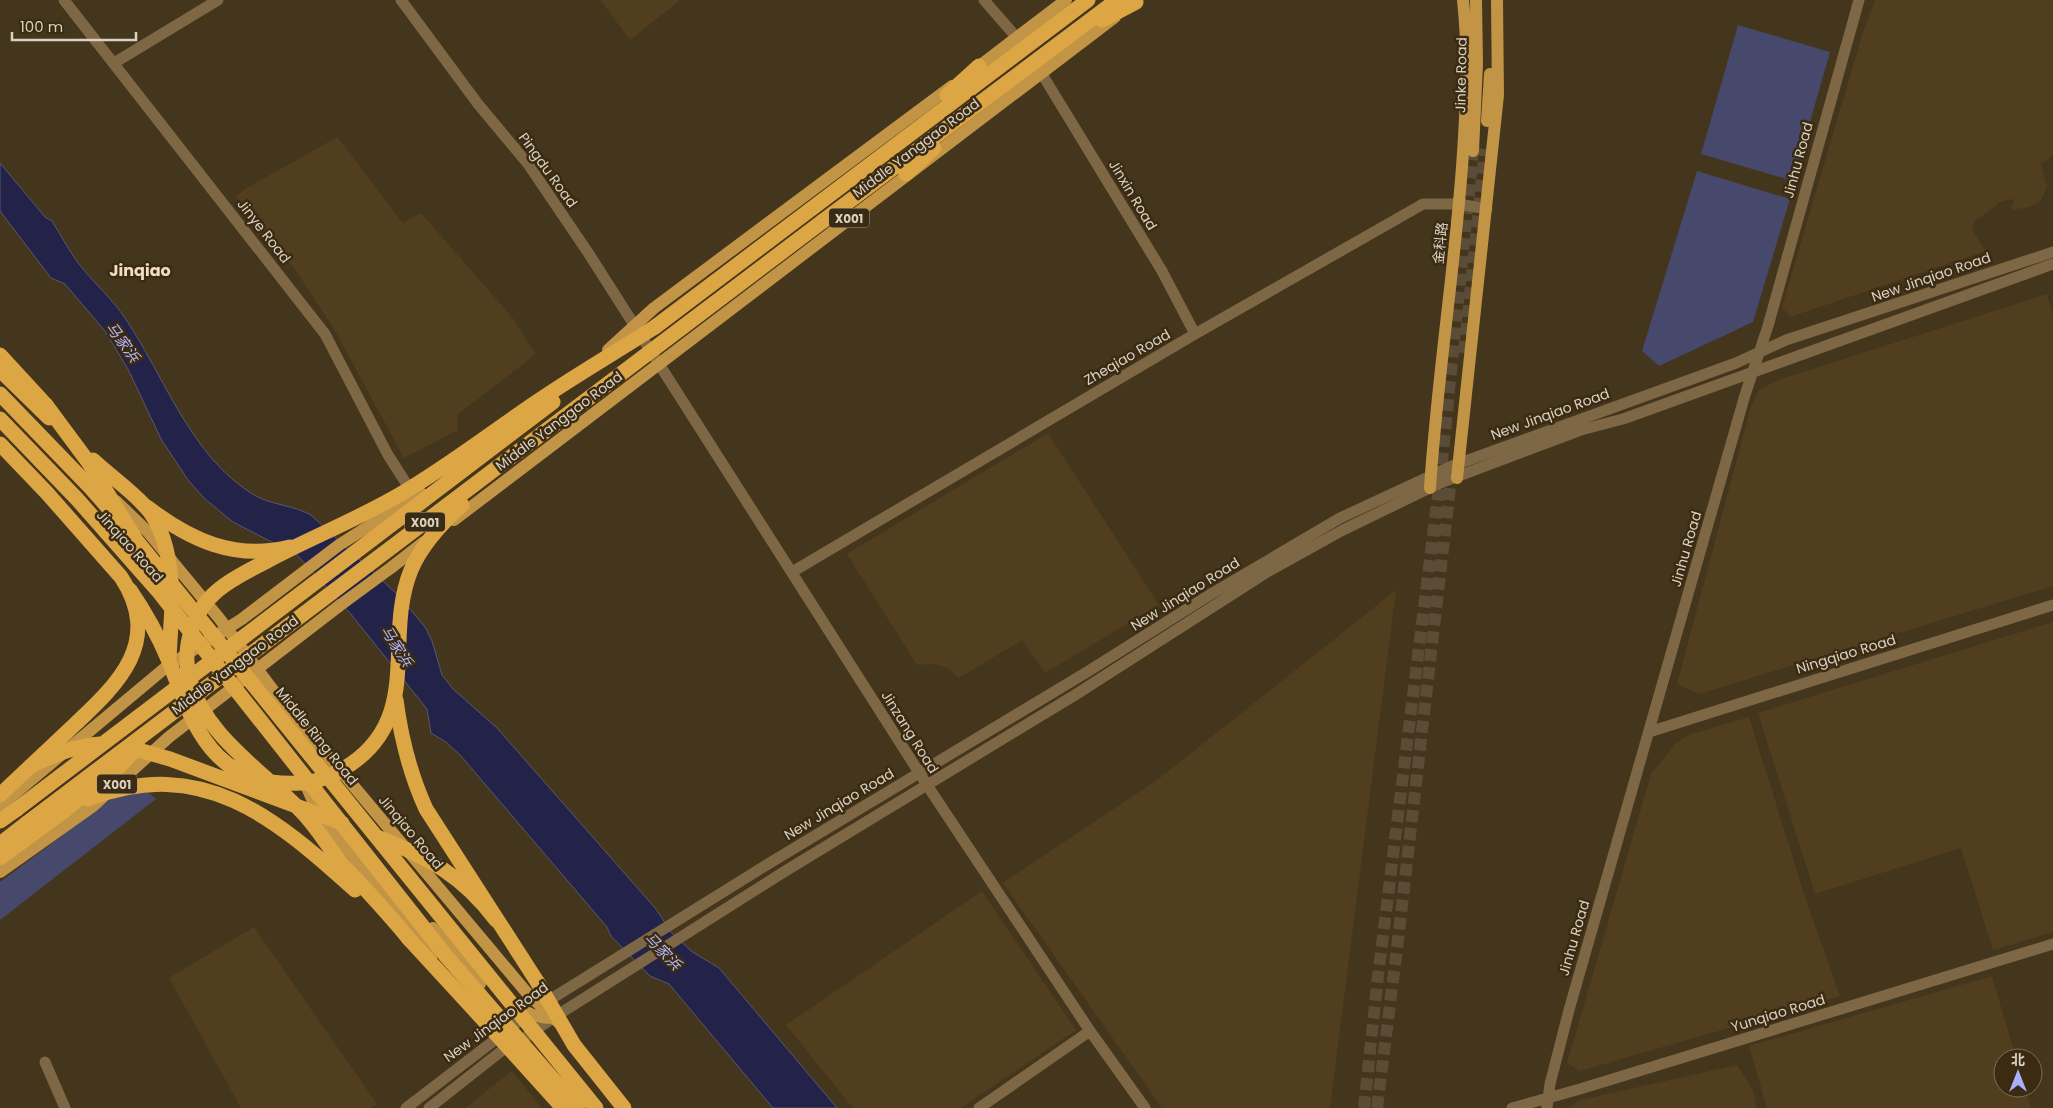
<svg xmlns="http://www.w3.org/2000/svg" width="2053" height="1108" viewBox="0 0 2053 1108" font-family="Poppins,'Noto Sans SC',sans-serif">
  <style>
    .built { fill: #513e1e }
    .green { fill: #46486c }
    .water { fill: #232349; stroke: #5a576e }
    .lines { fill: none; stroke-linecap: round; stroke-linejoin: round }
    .major-tunnel { stroke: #5a4c36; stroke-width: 12; stroke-dasharray: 12 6; stroke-linecap: butt }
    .minor { stroke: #7e6744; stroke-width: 11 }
    .major { stroke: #c29446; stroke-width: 12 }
    .highway { stroke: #dda644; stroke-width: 15 }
    .major-bridge { stroke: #c29446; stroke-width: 12 }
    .highway-bridge { stroke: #dda644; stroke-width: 15 }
    .labels { text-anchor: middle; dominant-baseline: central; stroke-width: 5; stroke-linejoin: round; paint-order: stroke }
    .shield { fill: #3a2b12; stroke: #aa9f8e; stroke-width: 1 }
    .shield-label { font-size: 12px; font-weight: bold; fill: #dad1c3 }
    .street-label { font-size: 14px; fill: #dad1c3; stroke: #3a2b12 }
    .water-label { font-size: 15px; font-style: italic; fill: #b4b7fe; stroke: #3a2b12 }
    .quarter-label { font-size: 16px; font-weight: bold; fill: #f1dec1; stroke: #3a2b12 }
  </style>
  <rect width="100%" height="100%" fill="#44351d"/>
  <!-- built -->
  <path class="built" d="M 600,0 L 679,0 L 679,1 L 630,40 Z
    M 1875,0 L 2053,0 L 2053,155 L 2041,164 L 2047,187 L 2041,200 L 2030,207 L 2011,210 L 2014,199 L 2002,201 L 1975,221 L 1972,230 L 1986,251 L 1790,317 L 1782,307 L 1863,32 Z
    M 337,137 L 403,223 L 421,213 L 512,317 L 536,354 L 457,415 L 458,430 L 404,458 L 334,329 L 294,268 L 235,197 L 245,189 Z
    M 2047,294 L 2053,316 L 2053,586 L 1699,694 L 1677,684 L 1751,406 L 1759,390 L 1778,380 Z
    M 1048,433 L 1159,605 L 1045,673 L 1022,640 L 959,678 L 947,668 L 932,664 L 917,665 L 847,554 Z
    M 1396,590 L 1330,1108 L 1162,1108 L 1003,883 L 1156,781 Z
    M 2053,622 L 2053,932 L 1993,950 L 1961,848 L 1815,894 L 1758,713 Z
    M 1749,717 L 1806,900 L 1840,996 L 1580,1071 L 1567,1063 L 1651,774 L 1675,744 L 1688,735 Z
    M 982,891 L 1076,1030 L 961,1108 L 853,1108 L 786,1025 Z
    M 254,927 L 377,1104 L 371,1108 L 241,1108 L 169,978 Z
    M 1992,976 L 2016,1058 L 2003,1058 L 2003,1088 L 2025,1088 L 2031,1108 L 1767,1108 L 1749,1046 Z
    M 1737,1065 L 1753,1090 L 1757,1108 L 1568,1108 L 1580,1100 Z
    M 512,1071 L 542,1108 L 465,1108 Z"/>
  <!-- green -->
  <path class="green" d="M 1738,25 L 1830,52 L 1793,181 L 1701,154 Z
    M 1697,171 L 1790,199 L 1753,322 L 1659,366 L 1642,351 Z
    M 135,781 L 156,799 L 0,920 L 0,882 Z"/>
  <!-- water -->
  <path class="water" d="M 0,163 L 45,217 L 52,221 C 62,237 71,255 83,269 C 97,286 113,300 125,318 C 165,377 190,456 254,495 C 271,505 293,505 311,515 L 399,596 L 425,627 L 432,641 L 442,675 L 453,689 L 497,728 L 656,909 L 671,932 L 691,951 L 719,968 L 837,1108 L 773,1108 L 669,984 L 650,976 L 611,936 L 607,927 L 461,756 L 446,742 L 431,733 L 427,709 L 350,613 L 297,555 L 233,522 L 205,499 L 188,480 L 161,439 L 128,369 L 105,331 L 65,284 L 51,278 L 0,211 Z"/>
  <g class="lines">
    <!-- major-tunnel -->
    <path class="major-tunnel" d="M 1464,353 L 1485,149
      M 1364,1108 L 1378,976 L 1441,471 L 1473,151
      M 1377,1108 L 1398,940 L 1452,470"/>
    <!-- minor -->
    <path class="minor" d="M 64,0 L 325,334 L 388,455 L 413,494
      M 401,0 L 478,104 L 528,164 L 589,254 L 927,785 L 1090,1031 L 1145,1108
      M 984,0 L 1017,38
      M 114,63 L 218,0
      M 1042,74 L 1162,271 L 1195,334
      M 792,572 L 1195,334 L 1423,204 L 1459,204 L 1487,209
      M 1649,732 L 2053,605
      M 543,1004 L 773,861 L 1087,672 L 1211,594 L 1340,518 L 1452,466 L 1736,363 L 1786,340 L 2053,252
      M 45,1062 L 65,1108
      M 406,1108 L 530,1013
      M 429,1108 L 504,1049 L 523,1039 L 553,1018 L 787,870 L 1075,695 L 1267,572 L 1343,530 L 1440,483 L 1581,430 L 1623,419 L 2053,264
      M 979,1108 L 1090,1031
      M 1512,1108 L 1580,1089 L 2053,944
      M 1547,1108 L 1550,1084 L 1569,1010 L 1745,395 L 1768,326 L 1859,0"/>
    <!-- major -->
    <path class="major" d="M 973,71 L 1066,0
      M 1487,121 L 1490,74
      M 1473,151 L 1477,64 L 1476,0
      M 608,350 L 654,308 L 952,86
      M 1457,478 L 1498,95 L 1497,0
      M 1430,488 C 1437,380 1454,274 1462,167 C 1466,111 1469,55 1463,0
      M 116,501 L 148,532 L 219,618 L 273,690 L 527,993 L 557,1021
      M 454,520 L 1115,17
      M 105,533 C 124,535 131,546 142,559
      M 392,567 L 424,542
      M 305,783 L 320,817 L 434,953
      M 0,806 L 165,668 L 242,619 L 339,545 L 421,493
      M 0,872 L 93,806 L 169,737 L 339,606
      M 433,928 L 480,984
      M 516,1004 C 526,1015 540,1018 553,1018"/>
    <!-- highway -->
    <path class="highway" d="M 1102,20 L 1136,2
      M 947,95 L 979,66
      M 906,174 L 934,148
      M 823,221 L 1117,0
      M 655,327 L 1088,0
      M 0,355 L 46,405
      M 0,394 L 90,487 L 119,520
      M 0,444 L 47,493 L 121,577 C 164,643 117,685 70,729 C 47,751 23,773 0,795
      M 147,507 C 190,540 235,561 290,547
      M 396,700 C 401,738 410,774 426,809 L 538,983
      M 0,821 L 17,809
      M 0,844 L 27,823
      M 0,858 L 64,811
      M 409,939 L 479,1015"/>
    <!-- major-bridge -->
    <path class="major-bridge" d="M 339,606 L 392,567"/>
    <!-- highway-bridge -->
    <path class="highway-bridge" d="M 0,370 L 49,418
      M 46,405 L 89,463 L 136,540 L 596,1108
      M 0,419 L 77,499 L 159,592 L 446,956 L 578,1108
      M 93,460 C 109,475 128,488 143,504 C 162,522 169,555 171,580
      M 130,590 C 145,612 158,635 168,659 C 182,693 192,730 218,756 C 241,779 271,785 302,783 C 319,782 336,774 351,764 C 423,714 383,639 411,570 C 422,544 442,523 462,505
      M 169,658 L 172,606
      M 128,747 L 170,759 L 342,823
      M 31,766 C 54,755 74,746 100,744
      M 88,799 C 202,755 274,817 355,890
      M 17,809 L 553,402
      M 64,811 C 90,791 118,772 138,746
      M 27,823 L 823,221
      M 377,837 C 428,857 463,876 496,920
      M 409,939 C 388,913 365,889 342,864 C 328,847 317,827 301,811 C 262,770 204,736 189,677 C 182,647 193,611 217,591 C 232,578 250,570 267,561 C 310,538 356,520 399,495 C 447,467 492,432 538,401 C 576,375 616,352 655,327
      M 538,983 L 574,1045 L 624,1108
      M 479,1015 L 563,1108
      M 529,1065 L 545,1087"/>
  </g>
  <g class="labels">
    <!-- shield labels -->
    <g class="shield">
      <rect x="829" y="208.5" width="40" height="19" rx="4"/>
      <rect x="405" y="512.5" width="40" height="19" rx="4"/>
      <rect x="97" y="774.5" width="40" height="19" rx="4"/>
    </g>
    <g class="shield-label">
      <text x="849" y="218">X001</text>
      <text x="425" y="522">X001</text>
      <text x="117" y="784">X001</text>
    </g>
    <!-- street labels -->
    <g class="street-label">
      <text transform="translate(1461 75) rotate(-89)">Jinke Road</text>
      <text transform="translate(916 148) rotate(-37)">Middle Yanggao Road</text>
      <text transform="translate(1798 160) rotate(-75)">Jinhu Road</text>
      <text transform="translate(548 170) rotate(54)">Pingdu Road</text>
      <text transform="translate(1133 195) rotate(59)">Jinxin Road</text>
      <text transform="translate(264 231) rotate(52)">Jinye Road</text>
      <text transform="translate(1440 243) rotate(-84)">金科路</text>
      <text transform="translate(1931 277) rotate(-19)">New Jinqiao Road</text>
      <text transform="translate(1127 357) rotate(-30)">Zheqiao Road</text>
      <text transform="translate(1550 414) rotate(-20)">New Jinqiao Road</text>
      <text transform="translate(559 421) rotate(-37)">Middle Yanggao Road</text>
      <text transform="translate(130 546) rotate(48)">Jinqiao Road</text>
      <text transform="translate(1686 549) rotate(-74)">Jinhu Road</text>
      <text transform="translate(1185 594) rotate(-32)">New Jinqiao Road</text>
      <text transform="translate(1846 654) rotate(-17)">Ningqiao Road</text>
      <text transform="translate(235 665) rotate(-37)">Middle Yanggao Road</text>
      <text transform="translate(910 732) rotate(58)">Jinzang Road</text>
      <text transform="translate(317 736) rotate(51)">Middle Ring Road</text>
      <text transform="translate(839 804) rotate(-31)">New Jinqiao Road</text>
      <text transform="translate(411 832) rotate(50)">Jinqiao Road</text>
      <text transform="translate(1574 938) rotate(-74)">Jinhu Road</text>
      <text transform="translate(1778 1013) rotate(-17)">Yunqiao Road</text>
      <text transform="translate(496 1022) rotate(-36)">New Jinqiao Road</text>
    </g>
    <!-- water labels -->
    <g class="water-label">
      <text transform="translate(123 342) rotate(54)">马家浜</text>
      <text transform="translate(397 646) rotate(58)">马家浜</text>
      <text transform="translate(663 951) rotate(46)">马家浜</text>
    </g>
    <!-- quarter labels -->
    <g class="quarter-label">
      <text x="140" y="270">Jinqiao</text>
    </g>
  </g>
  <!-- north arrow -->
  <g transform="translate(2018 1073)"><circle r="24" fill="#3a2b12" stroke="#7a6d59"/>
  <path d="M0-4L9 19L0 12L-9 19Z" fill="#acaffb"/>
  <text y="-8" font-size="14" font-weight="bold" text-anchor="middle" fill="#dad1c3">北</text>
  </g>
  <!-- scale -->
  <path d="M12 32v8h124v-8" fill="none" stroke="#dad1c3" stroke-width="2.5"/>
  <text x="20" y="32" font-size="15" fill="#dad1c3" stroke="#3a2b12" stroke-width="4" paint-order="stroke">100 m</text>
</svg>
